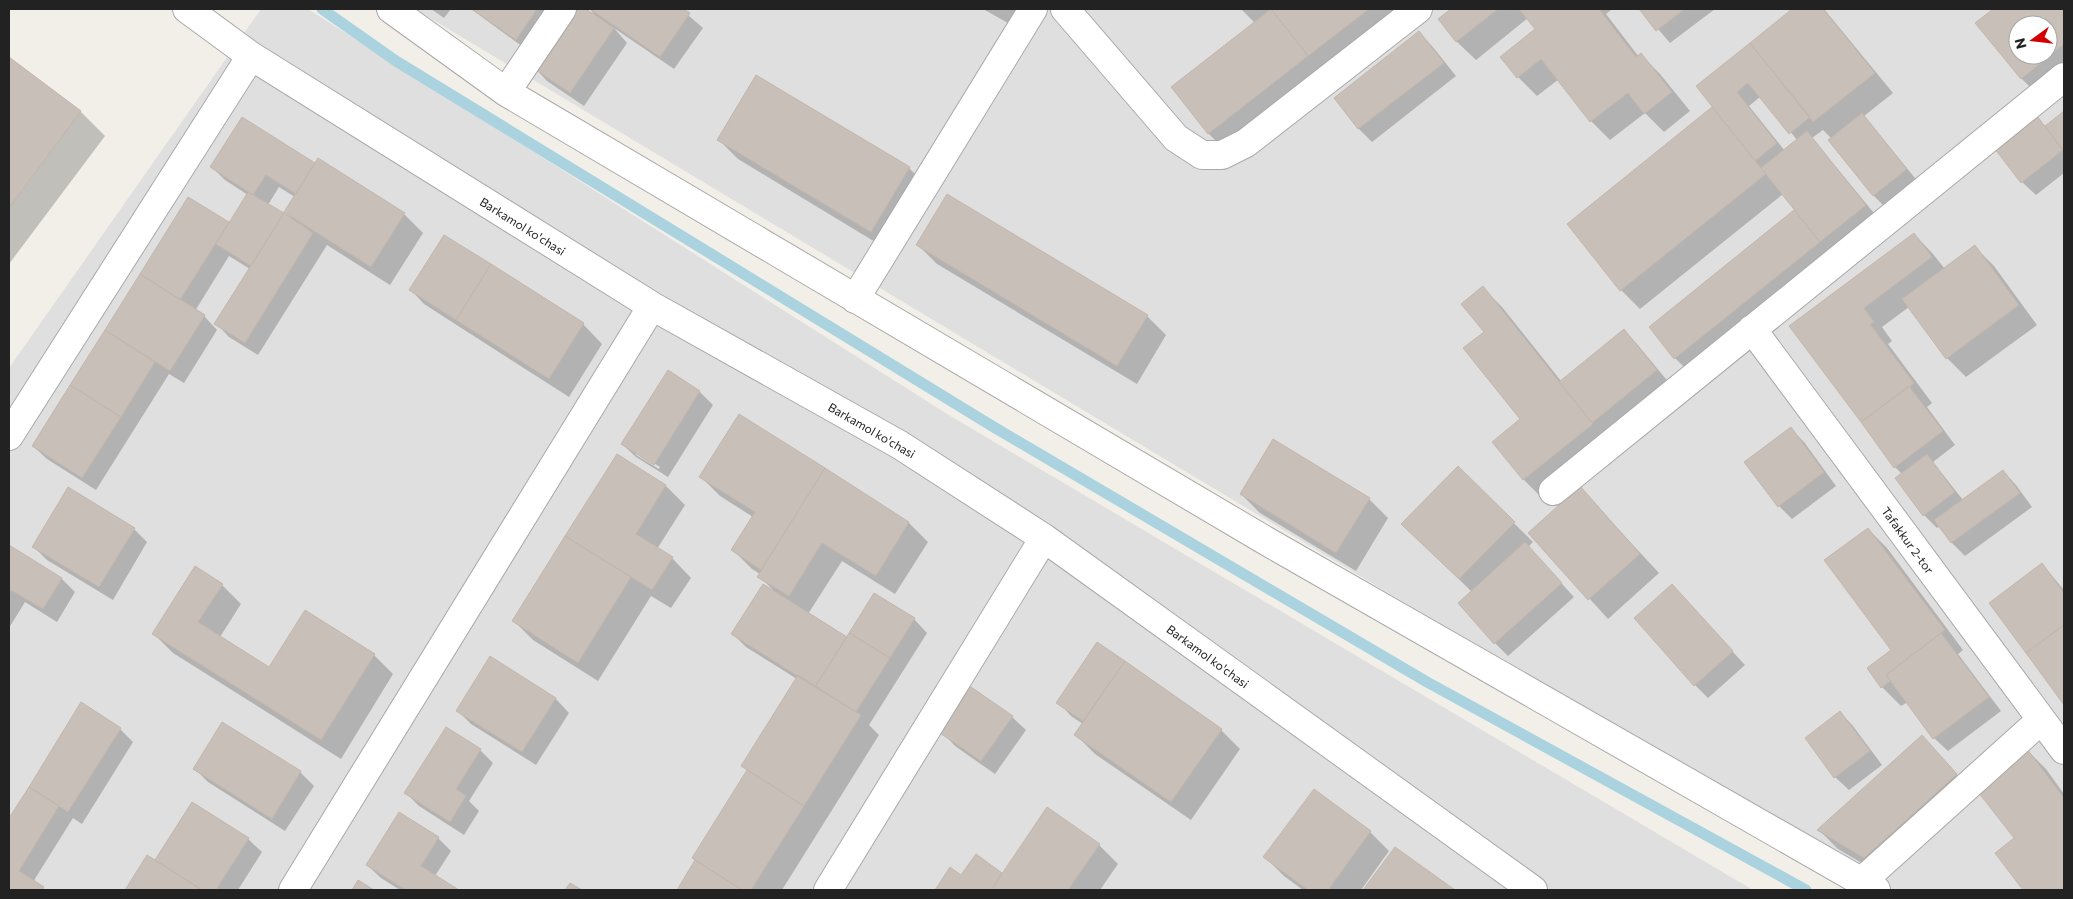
<svg xmlns="http://www.w3.org/2000/svg" width="2073" height="899" viewBox="0 0 2073 899" font-family="Commissioner,sans-serif">
  <style>
    .residential { fill: #e0dfdf; fill-rule: evenodd }
    .shadow { fill: #0003; fill-rule: evenodd }
    .lines { fill: none; stroke-linecap: round; stroke-linejoin: round }
    .stream { stroke: #aad3df; stroke-width: 11 }
    .building { fill: #c7bfb8; stroke: #c4b6ab; fill-rule: evenodd }
    .minor-casing { stroke: #a9a9a9; stroke-width: 30 }
    .minor { stroke: #fff; stroke-width: 28 }
    .labels { text-anchor: middle; dominant-baseline: central; stroke-width: 4; stroke-linejoin: round; paint-order: stroke }
    .street-label { font-size: 12px; fill: #222; stroke: #fff }
  </style>
  <rect width="100%" height="100%" fill="#f2efe9"/>
  <!-- residential -->
  <path class="residential" d="M 261,9 L 308,9 L 952,417 L 1753,890 L 9,890 L 9,368 Z
    M 415,9 L 2064,9 L 2064,890 L 1883,890 ZM 2018,25 L 2048,25 L 2048,55 L 2018,55 Z"/>
  <!-- shadow -->
  <path class="shadow" d="M 431,9 L 451,9 L 444,18 Z
    M 471,9 L 560,9 L 530,52 Z
    M 574,9 L 584,9 L 597,18 L 590,9 L 681,9 L 703,28 L 674,69 L 614,28 L 627,43 L 584,106 L 547,81 L 534,67 Z
    M 983,9 L 1016,9 L 1008,23 Z
    M 1241,9 L 1412,9 L 1228,153 L 1209,134 L 1173,87 L 1255,23 Z
    M 1453,9 L 1610,9 L 1611,10 L 1606,14 L 1639,57 L 1641,55 L 1660,74 L 1690,111 L 1664,132 L 1645,113 L 1610,140 L 1591,121 L 1559,79 L 1537,96 L 1518,77 L 1537,29 L 1528,18 L 1476,60 L 1456,41 L 1439,19 Z
    M 1641,9 L 1715,9 L 1670,43 Z
    M 1794,9 L 1824,9 L 1893,93 L 1864,116 L 1919,183 L 1887,209 L 1874,196 L 1830,140 L 1832,139 L 1823,130 L 1812,138 L 1878,218 L 1694,377 L 1675,358 L 1651,327 L 1800,214 L 1783,194 L 1640,309 L 1621,290 L 1719,113 L 1697,86 ZM 1761,96 L 1798,141 L 1785,151 L 1749,106 Z
    M 1995,9 L 2063,9 L 2064,11 L 2064,68 L 2035,92 L 2022,79 L 1977,23 ZM 2018,25 L 2048,25 L 2048,55 L 2018,55 Z
    M 1419,33 L 1432,46 L 1456,76 L 1372,142 L 1359,129 L 1335,99 Z
    M 9,58 L 81,112 L 105,136 L 9,264 Z
    M 2064,112 L 2064,173 L 2036,195 L 2022,182 L 2037,118 L 2046,127 Z
    M 719,140 L 909,168 L 928,187 L 890,251 L 738,159 Z
    M 316,164 L 404,214 L 423,233 L 390,285 L 327,245 L 258,355 L 229,337 L 216,323 L 250,269 L 229,256 L 195,311 L 204,316 L 217,330 L 184,383 L 169,374 L 96,490 L 47,459 L 33,446 L 188,199 L 229,224 L 248,195 L 225,180 L 212,167 ZM 279,187 L 295,197 L 286,212 L 293,220 L 268,205 Z
    M 1914,234 L 1933,254 L 1945,269 L 1975,247 L 1994,266 L 2037,325 L 1966,377 L 1947,358 L 1909,307 L 1882,327 L 1892,341 L 1888,344 L 1932,403 L 1927,407 L 1955,445 L 1933,462 L 1963,500 L 2003,471 L 2016,485 L 2032,507 L 1965,556 L 1952,543 L 1940,526 L 1937,528 L 1924,515 L 1902,474 L 1895,467 L 1790,326 Z
    M 445,237 L 583,324 L 602,344 L 569,397 L 424,304 L 411,290 Z
    M 918,245 L 1147,316 L 1166,335 L 1137,384 L 937,264 Z
    M 1483,288 L 1502,307 L 1561,381 L 1624,331 L 1637,344 L 1670,384 L 1543,499 L 1524,480 L 1494,442 L 1522,419 L 1485,332 Z
    M 668,372 L 700,392 L 713,405 L 668,477 L 636,457 L 622,444 ZM 636,452 L 660,467 L 659,469 L 636,455 Z
    M 740,416 L 909,523 L 928,542 L 895,594 L 842,561 L 808,614 L 847,639 L 914,619 L 927,633 L 869,725 L 879,735 L 782,890 L 678,890 L 696,861 L 693,858 L 748,771 L 743,766 L 797,679 L 746,647 L 733,634 L 773,590 L 759,576 L 760,574 L 752,569 L 733,550 L 753,517 L 720,496 L 701,477 Z
    M 1791,429 L 1804,442 L 1836,486 L 1792,519 L 1779,506 Z
    M 617,456 L 666,486 L 685,505 L 657,549 L 672,558 L 691,578 L 671,608 L 651,596 L 598,681 L 533,640 L 514,621 Z
    M 1458,468 L 1533,542 L 1528,547 L 1574,597 L 1508,656 L 1495,643 L 1472,592 L 1422,543 Z
    M 1580,488 L 1659,573 L 1608,619 L 1530,533 Z
    M 1241,494 L 1369,499 L 1388,518 L 1356,571 L 1260,513 Z
    M 134,529 L 147,542 L 113,600 L 47,560 L 34,547 Z
    M 1868,529 L 1887,548 L 1963,650 L 1958,654 L 2001,711 L 1948,751 L 1934,738 L 1908,702 L 1901,706 L 1882,687 L 1892,650 Z
    M 9,547 L 62,579 L 75,592 L 57,622 L 25,602 L 9,628 Z
    M 2042,564 L 2064,590 L 2064,703 L 1990,603 Z
    M 222,585 L 241,604 L 220,637 L 269,669 L 374,655 L 393,674 L 341,759 L 173,653 L 154,634 Z
    M 1672,586 L 1745,665 L 1708,698 L 1695,685 Z
    M 1097,644 L 1221,730 L 1240,749 L 1191,820 L 1095,754 L 1076,735 L 1083,724 L 1071,716 L 1058,702 Z
    M 491,658 L 556,699 L 569,713 L 536,765 L 471,724 L 458,711 Z
    M 82,704 L 120,729 L 133,742 L 82,824 L 73,818 L 33,882 L 45,890 L 9,890 L 9,820 Z
    M 1840,712 L 1853,726 L 1882,765 L 1849,790 L 1835,777 L 1807,738 Z
    M 1012,717 L 1026,730 L 995,774 L 955,746 L 942,732 Z
    M 223,723 L 300,772 L 314,786 L 285,831 L 208,782 L 195,769 Z
    M 1922,737 L 1975,794 L 1884,876 L 1838,849 L 1819,830 Z
    M 480,750 L 493,763 L 469,801 L 479,811 L 464,835 L 419,806 L 406,793 Z
    M 2027,750 L 2046,769 L 2064,794 L 2064,890 L 2025,890 L 1997,853 L 2016,839 Z
    M 1370,832 L 1389,851 L 1361,890 L 1303,890 L 1284,876 L 1265,857 Z
    M 438,838 L 451,851 L 435,876 L 457,890 L 400,890 L 381,878 L 367,865 Z
    M 248,839 L 262,852 L 238,890 L 127,890 L 147,857 L 161,866 Z
    M 1099,845 L 1118,864 L 1100,890 L 936,890 L 951,869 L 962,876 L 1003,875 Z
    M 1395,848 L 1452,890 L 1365,890 Z"/>
  <g class="lines">
    <!-- stream -->
    <path class="stream" d="M 322,9 L 396,61 L 992,426 L 1427,682 L 1806,890"/>
  </g>
  <!-- building -->
  <path class="building" d="M 472,9 L 537,9 L 516,40 Z
    M 572,9 L 586,9 L 614,28 L 570,93 L 533,68 Z
    M 590,9 L 684,9 L 690,13 L 660,57 Z
    M 1271,9 L 1369,9 L 1308,56 Z
    M 1271,9 L 1308,56 L 1208,134 L 1171,87 Z
    M 1451,9 L 1498,9 L 1456,42 L 1438,19 Z
    M 1519,9 L 1599,9 L 1636,57 L 1641,53 L 1672,92 L 1644,114 L 1628,93 L 1590,122 L 1541,59 L 1517,78 L 1500,57 L 1535,29 Z
    M 1639,9 L 1685,9 L 1656,31 Z
    M 1792,9 L 1823,9 L 1875,73 L 1813,122 L 1750,43 Z
    M 1993,9 L 2061,9 L 2064,12 L 2064,44 L 2021,79 L 1975,23 ZM 2018,25 L 2048,25 L 2048,55 L 2018,55 Z
    M 1419,31 L 1444,63 L 1358,129 L 1334,98 Z
    M 1750,43 L 1810,117 L 1789,134 L 1748,83 L 1737,92 L 1777,143 L 1755,161 L 1696,86 Z
    M 9,57 L 81,111 L 9,208 Z
    M 756,75 L 910,167 L 871,232 L 717,140 Z
    M 1712,107 L 1766,174 L 1620,291 L 1567,224 Z
    M 2064,111 L 2064,152 L 2045,126 Z
    M 1862,113 L 1907,169 L 1873,196 L 1828,140 Z
    M 2037,116 L 2063,150 L 2021,183 L 1995,149 Z
    M 242,117 L 315,163 L 296,194 L 266,175 L 253,195 L 210,167 Z
    M 1807,131 L 1866,205 L 1820,242 L 1761,168 Z
    M 318,158 L 405,213 L 371,267 L 284,212 Z
    M 248,192 L 284,213 L 251,266 L 216,244 Z
    M 947,194 L 1148,315 L 1117,366 L 916,245 Z
    M 188,197 L 229,222 L 180,300 L 140,274 Z
    M 1794,210 L 1820,242 L 1674,359 L 1649,327 Z
    M 284,213 L 313,233 L 245,343 L 214,324 Z
    M 1914,233 L 1932,257 L 1864,308 L 1874,322 L 1870,324 L 1914,383 L 1861,422 L 1789,326 Z
    M 444,235 L 491,264 L 456,320 L 409,290 Z
    M 1975,245 L 2019,305 L 1946,359 L 1902,299 Z
    M 491,264 L 584,323 L 549,379 L 456,320 Z
    M 140,274 L 205,315 L 170,371 L 105,330 Z
    M 1483,286 L 1593,424 L 1523,480 L 1492,442 L 1520,419 L 1463,348 L 1484,332 L 1461,304 Z
    M 1624,329 L 1657,370 L 1592,423 L 1559,382 Z
    M 105,330 L 155,362 L 121,417 L 70,385 Z
    M 668,370 L 700,391 L 654,465 L 621,444 Z
    M 70,385 L 121,417 L 82,478 L 32,446 Z
    M 1909,386 L 1943,431 L 1894,468 L 1861,422 Z
    M 739,414 L 825,468 L 761,570 L 731,550 L 755,512 L 699,477 Z
    M 1791,427 L 1824,472 L 1778,507 L 1744,462 Z
    M 1273,439 L 1370,498 L 1336,553 L 1240,494 Z
    M 617,454 L 666,485 L 636,534 L 673,557 L 652,590 L 565,536 Z
    M 1927,454 L 1955,492 L 1923,516 L 1895,478 Z
    M 1458,466 L 1515,522 L 1459,579 L 1401,524 Z
    M 825,468 L 909,522 L 876,576 L 822,543 L 789,596 L 757,577 Z
    M 2003,470 L 2020,493 L 1951,543 L 1934,520 Z
    M 1580,486 L 1640,554 L 1588,600 L 1528,533 Z
    M 68,487 L 135,528 L 99,587 L 32,547 Z
    M 1868,528 L 1945,630 L 1886,675 L 1891,681 L 1881,688 L 1867,668 L 1891,650 L 1824,560 Z
    M 565,536 L 631,577 L 578,663 L 512,621 Z
    M 1525,542 L 1562,583 L 1494,644 L 1458,603 Z
    M 9,545 L 62,578 L 43,609 L 11,590 L 9,594 Z
    M 2042,563 L 2064,593 L 2064,625 L 2026,653 L 1989,603 Z
    M 195,566 L 223,584 L 198,622 L 269,667 L 305,610 L 375,654 L 321,740 L 152,634 Z
    M 763,584 L 847,637 L 815,687 L 731,634 Z
    M 1672,584 L 1733,651 L 1694,686 L 1634,618 Z
    M 874,593 L 915,618 L 890,658 L 849,633 Z
    M 2064,625 L 2064,705 L 2026,653 Z
    M 849,633 L 890,658 L 856,712 L 815,687 Z
    M 1941,633 L 1989,697 L 1933,739 L 1886,675 Z
    M 1097,642 L 1125,661 L 1083,721 L 1056,703 Z
    M 490,656 L 556,698 L 522,752 L 456,711 Z
    M 1125,661 L 1222,729 L 1171,802 L 1074,735 Z
    M 798,675 L 861,715 L 804,806 L 741,766 Z
    M 971,687 L 1013,716 L 981,761 L 940,733 Z
    M 81,702 L 121,728 L 68,812 L 29,787 Z
    M 1840,711 L 1870,751 L 1834,778 L 1805,738 Z
    M 222,722 L 301,771 L 272,819 L 193,769 Z
    M 446,727 L 481,749 L 456,789 L 466,796 L 450,822 L 404,793 Z
    M 1922,735 L 1957,774 L 1864,858 L 1817,830 Z
    M 2027,749 L 2064,798 L 2064,890 L 2023,890 L 1995,853 L 2014,838 L 1975,788 Z
    M 747,770 L 804,806 L 751,890 L 742,890 L 692,858 Z
    M 29,787 L 59,806 L 19,871 L 44,887 L 42,890 L 9,890 L 9,818 Z
    M 1314,789 L 1371,831 L 1328,890 L 1308,890 L 1263,857 Z
    M 192,802 L 249,838 L 216,890 L 202,890 L 155,860 Z
    M 1047,807 L 1100,844 L 1068,890 L 991,890 Z
    M 399,812 L 439,837 L 421,866 L 459,890 L 406,890 L 366,865 Z
    M 1395,847 L 1455,890 L 1363,890 Z
    M 976,854 L 1002,873 L 991,890 L 935,890 L 950,867 L 961,875 Z
    M 147,855 L 155,860 L 202,890 L 125,890 Z
    M 695,860 L 742,890 L 677,890 Z
    M 358,880 L 374,890 L 352,890 Z
    M 570,883 L 582,890 L 565,890 Z"/>
  <g class="lines">
    <!-- minor casing -->
    <g class="minor-casing">
      <path id="minor" d="M 187,9 L 251,56 L 652,306 L 900,445 L 1044,538 L 1533,890
        M 391,9 L 506,92 L 1268,542 L 1876,890
        M 1065,9 L 1176,138 L 1202,155 L 1222,155 L 1246,143 L 1418,9
        M 506,92 L 562,9
        M 855,299 L 1033,9
        M 1752,329 L 2064,750
        M 9,436 L 251,56
        M 1553,491 L 2064,77
        M 1861,882 L 2041,720
        M 293,890 L 652,306
        M 828,890 L 1044,538"/>
    </g>
    <!-- minor -->
    <use href="#minor" class="minor"/>
  </g>
  <g class="labels">
    <!-- street labels -->
    <g class="street-label">
      <text transform="translate(523 226) rotate(32)">Barkamol ko'chasi</text>
      <text transform="translate(872 430) rotate(30)">Barkamol ko'chasi</text>
      <text transform="translate(1908 540) rotate(54)">Tafakkur 2-tor</text>
      <text transform="translate(1208 656) rotate(36)">Barkamol ko'chasi</text>
    </g>
  </g>
  <!-- border -->
  <rect width="2073" height="899" fill="none" stroke="#222222" stroke-width="20"/>
  <!-- north arrow -->
  <g transform="translate(2033 40) rotate(255)"><circle r="24" fill="#ffffff" stroke="#a7a7a7"/>
  <path d="M0-4L9 19L0 12L-9 19Z" fill="#d40000"/>
  <text y="-8" font-size="14" font-weight="bold" text-anchor="middle" fill="#222222">N</text>
  </g>
</svg>
